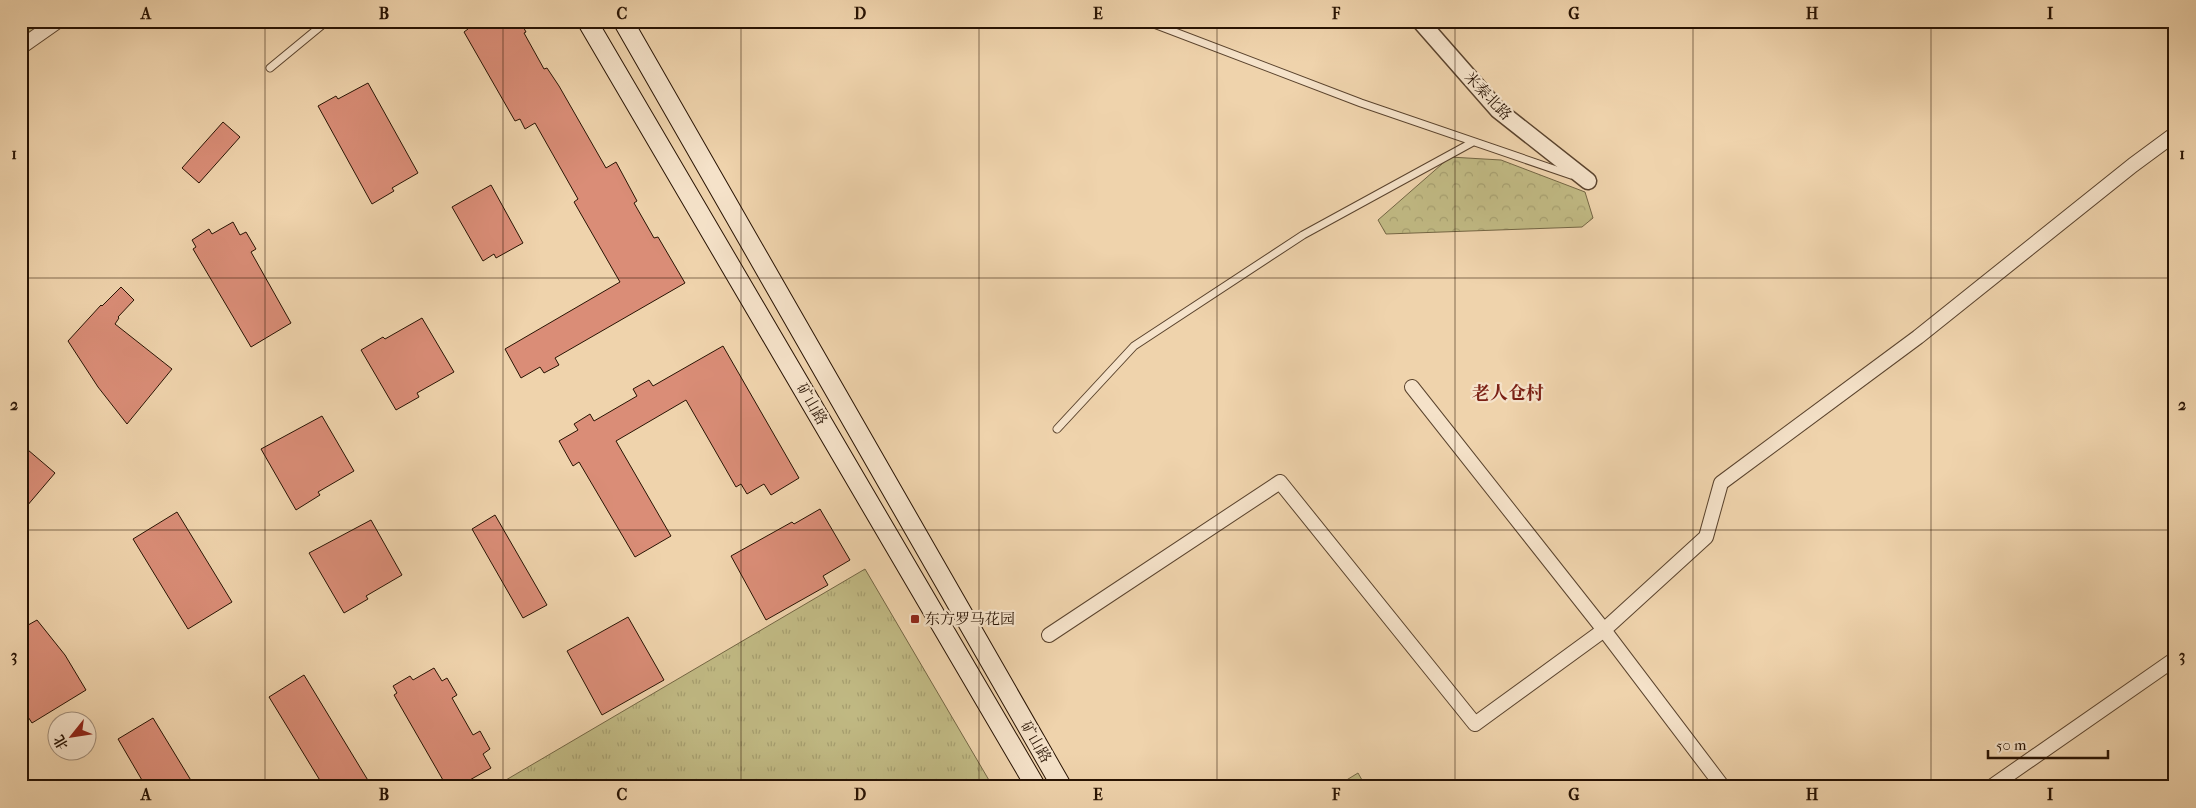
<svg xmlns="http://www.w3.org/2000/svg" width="2196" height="808" viewBox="0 0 2196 808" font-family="'IM FELL French Canon','Noto Serif SC',serif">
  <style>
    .grass { fill: url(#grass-tufts); stroke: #746644 }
    .forest { fill: url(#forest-crowns); stroke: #746644 }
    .pitch { fill: #c1ba84; stroke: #746644 }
    .building { fill: #da8d77; stroke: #281303 }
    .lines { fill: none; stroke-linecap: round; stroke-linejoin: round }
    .service-casing { stroke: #5a432d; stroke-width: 9 }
    .minor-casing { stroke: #5a432d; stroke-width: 16 }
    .tertiary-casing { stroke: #5a432d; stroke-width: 19 }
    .secondary-casing { stroke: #281303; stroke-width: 21 }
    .service { stroke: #f5e2c9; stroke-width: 7 }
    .minor { stroke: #f5e2c9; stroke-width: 14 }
    .tertiary { stroke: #f5e2c9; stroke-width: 16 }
    .secondary { stroke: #f5e2c9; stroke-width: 19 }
    .grid { fill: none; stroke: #281303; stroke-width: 1; stroke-opacity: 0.55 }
    .poi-dot { fill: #8f2418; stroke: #f5e2c9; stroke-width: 2 }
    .labels { text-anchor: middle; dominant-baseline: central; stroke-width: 4.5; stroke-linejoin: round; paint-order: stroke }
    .street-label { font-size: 15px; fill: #281303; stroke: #f5e2c9 }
    .poi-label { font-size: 15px; fill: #281303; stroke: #f5e2c9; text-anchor: start }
    .quarter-label { font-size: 18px; font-weight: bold; fill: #7a1f14; stroke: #f5e2c9 }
    .neatline { fill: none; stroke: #281303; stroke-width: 2 }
    .grid-label { font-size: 16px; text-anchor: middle; font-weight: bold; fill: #281303 }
  </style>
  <defs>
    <pattern id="grass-tufts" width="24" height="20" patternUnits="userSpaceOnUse" patternTransform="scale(1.25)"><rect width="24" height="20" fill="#c1ba84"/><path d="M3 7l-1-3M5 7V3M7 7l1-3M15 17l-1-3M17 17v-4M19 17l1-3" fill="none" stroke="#a69f70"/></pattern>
    <pattern id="forest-crowns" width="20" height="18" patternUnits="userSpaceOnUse" patternTransform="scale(1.25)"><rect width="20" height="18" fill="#c1ba84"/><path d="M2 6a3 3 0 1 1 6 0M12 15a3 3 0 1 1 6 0" fill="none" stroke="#a69f70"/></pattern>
  </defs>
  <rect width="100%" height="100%" fill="#efd3ac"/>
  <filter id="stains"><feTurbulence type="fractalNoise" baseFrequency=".004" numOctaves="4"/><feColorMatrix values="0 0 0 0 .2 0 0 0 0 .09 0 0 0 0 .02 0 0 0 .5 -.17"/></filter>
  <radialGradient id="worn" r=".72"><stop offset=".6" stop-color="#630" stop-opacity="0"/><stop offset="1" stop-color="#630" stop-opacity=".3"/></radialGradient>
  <!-- grass -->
  <path class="grass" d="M 38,21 L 51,21 L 21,42 L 21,33 Z
    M 865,569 L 993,787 L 494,787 Z"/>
  <!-- forest -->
  <path class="forest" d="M 1450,157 L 1501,160 L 1585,192 L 1593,218 L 1582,227 L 1386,234 L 1378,220 Z"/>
  <!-- pitch -->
  <path class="pitch" d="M 1358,773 L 1366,787 L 1335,787 Z"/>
  <!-- building -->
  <path class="building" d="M 463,21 L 520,21 L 526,32 L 524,33 L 544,69 L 547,68 L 559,86 L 606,168 L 616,162 L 637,201 L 634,203 L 654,238 L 658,237 L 685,283 L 555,358 L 559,365 L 544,373 L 540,367 L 521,378 L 505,349 L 620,282 L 574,202 L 578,199 L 535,123 L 525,129 L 520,119 L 515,121 L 464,32 L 468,29 Z
    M 368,83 L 418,173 L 392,188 L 394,191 L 372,204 L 318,106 L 336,96 L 338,99 Z
    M 223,122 L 240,137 L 199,183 L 182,168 Z
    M 491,185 L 523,243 L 496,258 L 494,254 L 483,261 L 452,207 Z
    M 233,222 L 240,235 L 246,232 L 256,249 L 251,252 L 291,323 L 251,347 L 193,249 L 196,247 L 192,240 L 209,229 L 212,234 Z
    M 121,287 L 134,300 L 118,317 L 119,318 L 115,324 L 172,369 L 127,424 L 98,387 L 68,341 L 101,305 L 102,306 Z
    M 422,318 L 454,372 L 417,393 L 419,397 L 396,410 L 361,350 L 383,337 L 385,339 Z
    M 723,346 L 799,478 L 771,495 L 764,484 L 747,494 L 741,484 L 736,487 L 686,400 L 616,441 L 671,536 L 635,557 L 579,462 L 573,466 L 559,441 L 578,430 L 574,424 L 590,414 L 594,421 L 637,396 L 633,389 L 649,380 L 653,386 Z
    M 322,416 L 354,471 L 318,492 L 320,495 L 296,510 L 261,449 Z
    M 21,444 L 55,473 L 21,513 Z
    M 820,509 L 850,560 L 823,576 L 828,585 L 766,620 L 731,556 L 792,522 L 794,524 Z
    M 177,512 L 232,602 L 188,629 L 133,539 Z
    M 495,515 L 547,605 L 523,618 L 472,529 Z
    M 371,520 L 402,575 L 366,596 L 368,599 L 344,613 L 309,553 Z
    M 628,617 L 664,680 L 602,715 L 567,651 Z
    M 37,620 L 65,655 L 86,690 L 32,723 L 21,706 L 21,629 Z
    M 434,668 L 442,681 L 447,678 L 457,695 L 452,698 L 473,735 L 480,731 L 490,749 L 483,754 L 491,768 L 468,781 L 471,787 L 447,787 L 394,695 L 397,693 L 393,686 L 410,676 L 413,680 Z
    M 304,675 L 369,782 L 361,787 L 324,787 L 269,697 Z
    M 153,718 L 195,787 L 146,787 L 118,739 Z"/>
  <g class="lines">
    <!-- service casing -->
    <g class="service-casing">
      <path id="service" d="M 1146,21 L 1361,103 L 1571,175
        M 270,68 L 327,21
        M 1057,429 L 1134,346 L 1303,235 L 1473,142"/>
    </g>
    <!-- minor casing -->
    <g class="minor-casing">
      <path id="minor" d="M 21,47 L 58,21
        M 1412,387 L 1604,630 L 1723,787
        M 1049,635 L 1280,482 L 1475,724 L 1604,630 L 1706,537 L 1721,483 L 1918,337 L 2133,165 L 2175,134
        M 1991,787 L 2175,659"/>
    </g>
    <!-- tertiary casing -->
    <g class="tertiary-casing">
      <path id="tertiary" d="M 1420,21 L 1498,110 L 1588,181
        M 21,784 L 23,787"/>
    </g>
    <!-- secondary casing -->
    <g class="secondary-casing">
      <path id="secondary" d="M 587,21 L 1036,787
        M 623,21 L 1062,787"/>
    </g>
    <!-- service -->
    <use href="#service" class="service"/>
    <!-- minor -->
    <use href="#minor" class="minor"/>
    <!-- tertiary -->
    <use href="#tertiary" class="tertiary"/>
    <!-- secondary -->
    <use href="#secondary" class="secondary"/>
  </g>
  <!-- grid -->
  <path class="grid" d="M 265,21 L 265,787M 503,21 L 503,787M 741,21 L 741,787M 979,21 L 979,787M 1217,21 L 1217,787M 1455,21 L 1455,787M 1693,21 L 1693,787M 1931,21 L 1931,787M 21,278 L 2175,278M 21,530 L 2175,530"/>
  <!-- markers -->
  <rect class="poi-dot" x="910" y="614" width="10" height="10" rx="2.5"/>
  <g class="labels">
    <!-- street labels -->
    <g class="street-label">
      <text transform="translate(1488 96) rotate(46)">米秦北路</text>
      <text transform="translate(812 404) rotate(60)">矿山路</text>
      <text transform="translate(1036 742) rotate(60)">矿山路</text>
    </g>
    <!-- poi labels -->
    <g class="poi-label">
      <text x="925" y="619">东方罗马花园</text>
    </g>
    <!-- quarter labels -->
    <g class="quarter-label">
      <text x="1508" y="393">老人仓村</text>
    </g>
  </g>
  <!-- margin -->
  <rect width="2196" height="808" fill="none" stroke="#efd3ac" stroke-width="55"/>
  <!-- north arrow -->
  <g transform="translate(72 736) rotate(240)"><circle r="24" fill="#f5e2c9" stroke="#a38f7a"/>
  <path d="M0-4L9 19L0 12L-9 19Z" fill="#8f2418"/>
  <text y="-8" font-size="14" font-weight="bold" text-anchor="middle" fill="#281303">北</text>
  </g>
  <!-- scale -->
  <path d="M1988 750v8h120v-8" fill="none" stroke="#281303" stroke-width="2.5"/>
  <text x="1996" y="750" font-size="15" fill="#281303" stroke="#f5e2c9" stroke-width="4" paint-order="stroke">50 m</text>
  <rect x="28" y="28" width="2140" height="752" class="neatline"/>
  <g class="grid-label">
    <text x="146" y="19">A</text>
    <text x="384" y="19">B</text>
    <text x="622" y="19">C</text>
    <text x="860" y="19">D</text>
    <text x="1098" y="19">E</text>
    <text x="1336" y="19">F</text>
    <text x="1574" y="19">G</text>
    <text x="1812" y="19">H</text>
    <text x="2050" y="19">I</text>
    <text x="14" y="159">1</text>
    <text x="2182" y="159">1</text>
    <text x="14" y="410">2</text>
    <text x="2182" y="410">2</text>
    <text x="14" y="661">3</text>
    <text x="2182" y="661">3</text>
    <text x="146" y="800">A</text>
    <text x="384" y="800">B</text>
    <text x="622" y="800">C</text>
    <text x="860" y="800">D</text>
    <text x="1098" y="800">E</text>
    <text x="1336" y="800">F</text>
    <text x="1574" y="800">G</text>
    <text x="1812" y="800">H</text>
    <text x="2050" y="800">I</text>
  </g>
  <rect width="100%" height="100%" filter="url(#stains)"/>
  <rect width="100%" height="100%" fill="url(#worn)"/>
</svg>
